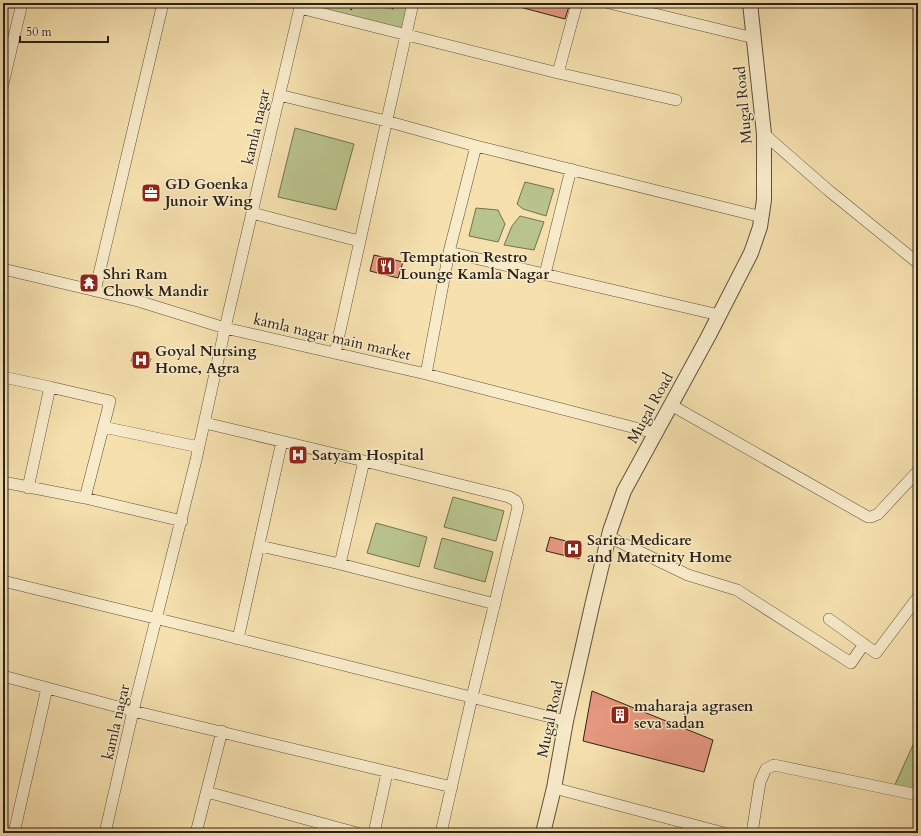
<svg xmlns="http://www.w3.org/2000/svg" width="921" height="836" viewBox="0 0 921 836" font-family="Cardo,serif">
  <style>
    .green { fill: #b9c38c; stroke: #727252 }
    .building { fill: #e79880; stroke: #2b2118 }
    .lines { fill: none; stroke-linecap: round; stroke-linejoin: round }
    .minor-casing { stroke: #5e513e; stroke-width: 12 }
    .tertiary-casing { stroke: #5e513e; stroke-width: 16 }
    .path { stroke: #2b2118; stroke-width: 2; stroke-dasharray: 1 2; stroke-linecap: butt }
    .minor { stroke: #f8ebca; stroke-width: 11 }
    .tertiary { stroke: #f8ebca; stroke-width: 14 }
    .labels { text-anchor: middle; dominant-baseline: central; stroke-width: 3; stroke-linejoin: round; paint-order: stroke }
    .street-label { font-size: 15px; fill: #2b2118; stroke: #f8ebca }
    .poi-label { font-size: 15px; font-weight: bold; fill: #2b2118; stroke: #f8ebca; text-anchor: start }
  </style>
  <rect width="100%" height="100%" fill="#f5e0ae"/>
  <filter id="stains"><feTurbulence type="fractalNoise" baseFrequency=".005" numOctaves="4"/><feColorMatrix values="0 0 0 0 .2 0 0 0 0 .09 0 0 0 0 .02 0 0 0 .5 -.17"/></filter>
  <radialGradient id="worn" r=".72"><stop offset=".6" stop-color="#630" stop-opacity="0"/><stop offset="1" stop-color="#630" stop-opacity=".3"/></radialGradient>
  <!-- green -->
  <path class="green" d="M 301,3 L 413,3 L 405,34 Z
    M 295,128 L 354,144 L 336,210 L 278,197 Z
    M 525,182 L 554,189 L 546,216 L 523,209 L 517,204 Z
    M 476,208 L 498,210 L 505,224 L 498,242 L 469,236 Z
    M 520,216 L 544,222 L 534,250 L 504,245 L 512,226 Z
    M 453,497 L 504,511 L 496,541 L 444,527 Z
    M 376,523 L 427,537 L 419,567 L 367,553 Z
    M 442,538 L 493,552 L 485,582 L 434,568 Z
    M 918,734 L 918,795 L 893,789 Z"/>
  <!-- building -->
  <path class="building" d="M 516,3 L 570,3 L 565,19 L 516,6 Z
    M 374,255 L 403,262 L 398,278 L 370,271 Z
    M 134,352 L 151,359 L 148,367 L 131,361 Z
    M 550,537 L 582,545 L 579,559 L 546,551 Z
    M 592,691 L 713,740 L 704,772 L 583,741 Z"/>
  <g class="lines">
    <!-- minor casing -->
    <g class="minor-casing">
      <path id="minor" d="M 609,3 L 754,38
        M 300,8 L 558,73 L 577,3
        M 558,73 L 676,100
        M 3,84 L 22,3
        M 279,95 L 386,121 L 476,146 L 762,217
        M 764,134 L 828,190 L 918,263
        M 252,213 L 359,241
        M 449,252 L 719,315
        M 3,269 L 138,301 L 225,328 L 426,374 L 655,433
        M 545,274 L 571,169
        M 95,291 L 163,3
        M 335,353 L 413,3
        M 426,374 L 449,252 L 476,146
        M 3,377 L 50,387 L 28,488
        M 50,387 L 110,401 L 85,498
        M 671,405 L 868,517 L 871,517 L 878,514 L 918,471
        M 205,423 L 364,461 L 509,497 L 516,501 L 518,507 L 472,697 L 441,833
        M 103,427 L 199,447
        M 3,482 L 85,498 L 182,521
        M 609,537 L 688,575 L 737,590 L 851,663 L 864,644
        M 260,546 L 340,564 L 495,604
        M 340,564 L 364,461
        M 3,581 C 191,626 379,674 566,721
        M 829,619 L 876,653 L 918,597
        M 238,639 L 282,441
        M 3,676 L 133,711 L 452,787
        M 554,788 L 724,833
        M 207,792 L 357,833
        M 14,833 L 47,688
        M 105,833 L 133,711 L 196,460 L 225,328 L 301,3
        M 196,833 L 222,731
        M 374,833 L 387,773
        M 752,833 L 760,782 L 766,769 L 774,765 L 918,795"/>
    </g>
    <!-- tertiary casing -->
    <g class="tertiary-casing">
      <path id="tertiary" d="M 543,833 L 554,788 L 566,721 L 592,606 L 610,531 L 624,491 L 708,337 L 751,253 L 760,227 L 764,200 L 764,134 L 750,3"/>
    </g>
    <!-- path -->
    <path class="path" d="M 369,3 L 394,9 L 396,3
      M 351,10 L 353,3"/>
    <!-- minor -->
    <use href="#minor" class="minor"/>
    <!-- tertiary -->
    <use href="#tertiary" class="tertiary"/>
  </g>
  <!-- icons -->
  <defs>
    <g id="office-square" transform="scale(1)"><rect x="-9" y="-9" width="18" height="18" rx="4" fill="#8f2418" stroke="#f8ebca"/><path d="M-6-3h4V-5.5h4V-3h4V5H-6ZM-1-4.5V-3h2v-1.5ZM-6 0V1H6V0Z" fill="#fff"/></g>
    <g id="restaurant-square" transform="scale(1)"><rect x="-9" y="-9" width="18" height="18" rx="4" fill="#8f2418" stroke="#f8ebca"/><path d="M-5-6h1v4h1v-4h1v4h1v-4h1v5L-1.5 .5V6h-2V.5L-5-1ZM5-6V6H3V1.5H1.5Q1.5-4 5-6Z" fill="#fff"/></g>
    <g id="temple-square" transform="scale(1)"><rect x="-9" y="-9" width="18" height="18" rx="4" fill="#8f2418" stroke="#f8ebca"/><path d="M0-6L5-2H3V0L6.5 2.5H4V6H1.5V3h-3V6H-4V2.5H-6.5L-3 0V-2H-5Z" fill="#fff"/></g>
    <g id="hospital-square" transform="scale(1)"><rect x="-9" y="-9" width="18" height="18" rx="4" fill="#8f2418" stroke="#f8ebca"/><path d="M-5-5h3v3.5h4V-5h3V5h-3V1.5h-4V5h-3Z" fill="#fff"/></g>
    <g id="building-square" transform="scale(1)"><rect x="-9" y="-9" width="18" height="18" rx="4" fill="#8f2418" stroke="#f8ebca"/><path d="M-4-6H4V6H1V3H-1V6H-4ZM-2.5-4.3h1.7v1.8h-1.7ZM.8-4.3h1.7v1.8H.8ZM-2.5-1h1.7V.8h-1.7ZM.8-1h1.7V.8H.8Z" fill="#fff"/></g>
  </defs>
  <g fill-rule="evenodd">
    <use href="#office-square" x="151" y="193"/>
    <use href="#restaurant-square" x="386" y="266"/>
    <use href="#temple-square" x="89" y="283"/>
    <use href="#hospital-square" x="141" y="360"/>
    <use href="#hospital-square" x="298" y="455"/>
    <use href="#hospital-square" x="573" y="549"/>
    <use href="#building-square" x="620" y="715"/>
  </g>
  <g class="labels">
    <!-- street labels -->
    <g class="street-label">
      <text transform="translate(743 105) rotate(-95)">Mugal Road</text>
      <text transform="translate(256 127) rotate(-77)">kamla nagar</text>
      <text transform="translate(332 337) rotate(13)">kamla nagar main market</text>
      <text transform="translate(650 408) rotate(-61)">Mugal Road</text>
      <text transform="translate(550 719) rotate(-78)">Mugal Road</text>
      <text transform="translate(116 722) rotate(-77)">kamla nagar</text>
    </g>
    <!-- poi labels -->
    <g class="poi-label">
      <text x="165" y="184">GD Goenka<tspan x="165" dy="17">Junoir Wing</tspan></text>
      <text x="400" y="257">Temptation Restro<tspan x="400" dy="17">Lounge Kamla Nagar</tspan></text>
      <text x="103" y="274">Shri Ram<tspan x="103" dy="17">Chowk Mandir</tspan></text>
      <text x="155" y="351">Goyal Nursing<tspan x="155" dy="17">Home, Agra</tspan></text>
      <text x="312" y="455">Satyam Hospital</text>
      <text x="587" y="540">Sarita Medicare<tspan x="587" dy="17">and Maternity Home</tspan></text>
      <text x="634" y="706">maharaja agrasen<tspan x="634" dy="17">seva sadan</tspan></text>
    </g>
  </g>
  <!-- margin -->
  <rect width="921" height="836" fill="none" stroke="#f5e0ae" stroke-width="16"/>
  <rect x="4" y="4" width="913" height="828" fill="none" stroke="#2b2118" stroke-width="2"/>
  <rect x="8" y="8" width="905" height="820" fill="none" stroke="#2b2118"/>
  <!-- scale -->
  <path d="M20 36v6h88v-6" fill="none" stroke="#2b2118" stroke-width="2"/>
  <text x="26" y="36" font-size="12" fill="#2b2118" stroke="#f8ebca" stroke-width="3" paint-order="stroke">50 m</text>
  <rect width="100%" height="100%" filter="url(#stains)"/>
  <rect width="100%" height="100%" fill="url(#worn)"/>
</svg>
